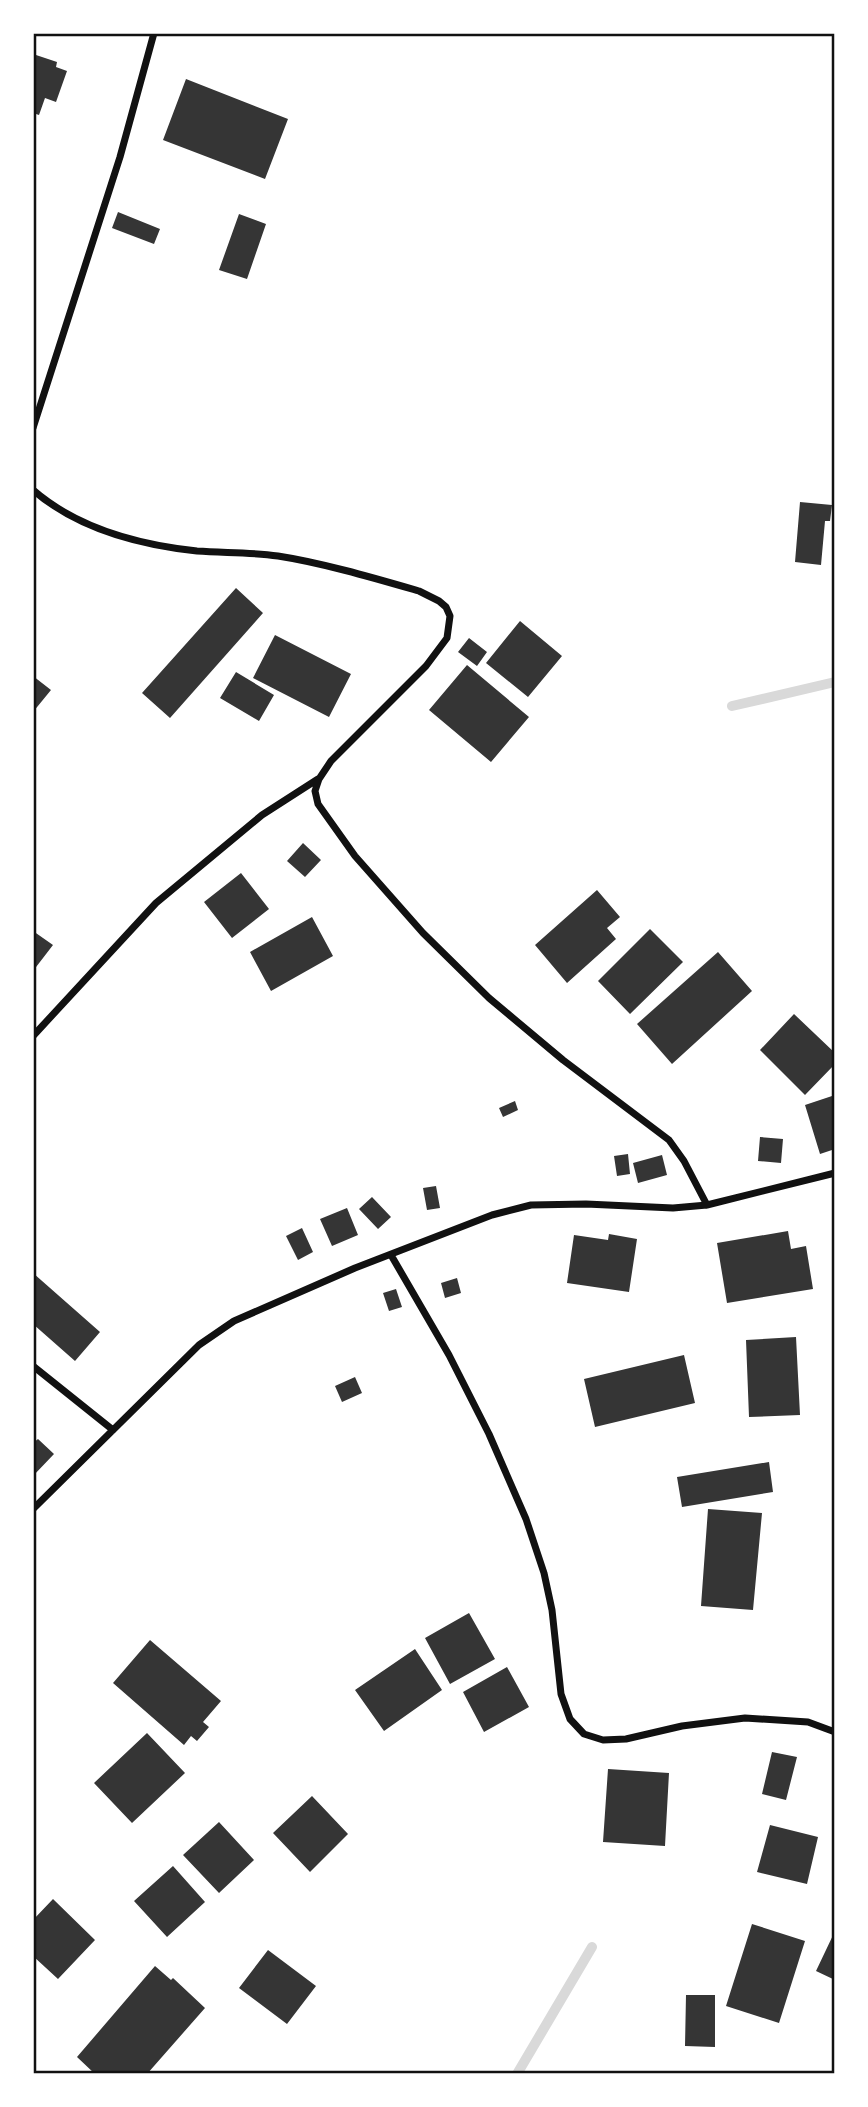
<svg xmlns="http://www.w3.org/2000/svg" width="868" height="2107" viewBox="0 0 868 2107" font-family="'Alegreya Sans',sans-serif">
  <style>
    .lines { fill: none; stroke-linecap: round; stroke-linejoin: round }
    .stream { stroke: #d9d9d9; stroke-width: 10 }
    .building { fill: #353535 }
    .minor { stroke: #111; stroke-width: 7 }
    .neatline { fill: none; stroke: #111; stroke-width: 2.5 }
  </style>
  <rect width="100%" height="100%" fill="#fff"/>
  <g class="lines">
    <!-- stream -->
    <path class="stream" d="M 732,706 L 835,682
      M 517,2074 L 592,1947"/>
  </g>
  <!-- building -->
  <path class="building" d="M 33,54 L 57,62 L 56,67 L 67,71 L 56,102 L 45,98 L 39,115 L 33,113 Z
    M 186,79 L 288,119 L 265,179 L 163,140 Z
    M 118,212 L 160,229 L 154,244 L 112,228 Z
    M 239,214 L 266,224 L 247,279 L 219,270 Z
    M 800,502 L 832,505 L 830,521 L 825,521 L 821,565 L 795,562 Z
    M 236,588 L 263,613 L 170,718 L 142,693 Z
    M 520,621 L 562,656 L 528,697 L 486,663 Z
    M 275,635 L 351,674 L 329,717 L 253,678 Z
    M 469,638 L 487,652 L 477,666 L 458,652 Z
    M 467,665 L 529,717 L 491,762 L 429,710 Z
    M 236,672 L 274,695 L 259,721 L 220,698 Z
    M 33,676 L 51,690 L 33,712 Z
    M 303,843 L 321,860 L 305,877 L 287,861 Z
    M 241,873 L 269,909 L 232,938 L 204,902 Z
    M 597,890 L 620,917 L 607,928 L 616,939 L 567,983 L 535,945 Z
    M 312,917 L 333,956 L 271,991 L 250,952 Z
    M 650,929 L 683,962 L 630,1014 L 598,981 Z
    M 33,931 L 53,945 L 33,971 Z
    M 718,952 L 752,991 L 672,1064 L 637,1024 Z
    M 794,1014 L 835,1053 L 835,1064 L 805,1095 L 760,1050 Z
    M 835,1095 L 835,1149 L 820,1154 L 805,1105 Z
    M 515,1101 L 518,1110 L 503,1117 L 499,1108 Z
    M 760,1137 L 783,1139 L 781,1163 L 758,1161 Z
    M 628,1154 L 630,1174 L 617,1176 L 614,1156 Z
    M 662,1155 L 667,1175 L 638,1183 L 633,1163 Z
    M 436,1186 L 440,1208 L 427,1210 L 423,1188 Z
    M 372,1197 L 391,1217 L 378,1229 L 359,1209 Z
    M 347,1208 L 358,1235 L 332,1246 L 320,1219 Z
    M 302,1228 L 313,1252 L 298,1260 L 286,1236 Z
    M 788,1231 L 791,1249 L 806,1246 L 813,1289 L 727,1303 L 717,1243 Z
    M 609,1234 L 637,1239 L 629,1292 L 567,1283 L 574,1235 L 608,1240 Z
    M 33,1273 L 100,1332 L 75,1361 L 33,1324 Z
    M 457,1278 L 461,1293 L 445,1298 L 441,1283 Z
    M 396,1289 L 402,1307 L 389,1311 L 383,1293 Z
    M 796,1337 L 800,1415 L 749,1417 L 746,1340 Z
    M 684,1355 L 695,1403 L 595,1427 L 584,1379 Z
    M 355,1377 L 362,1393 L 342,1402 L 335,1386 Z
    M 38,1439 L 54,1454 L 33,1476 L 33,1443 Z
    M 769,1462 L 773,1492 L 682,1507 L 677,1477 Z
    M 708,1509 L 762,1513 L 753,1610 L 701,1606 Z
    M 469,1613 L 495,1659 L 450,1684 L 425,1638 Z
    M 150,1640 L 221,1701 L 203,1722 L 209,1727 L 197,1741 L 191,1736 L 184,1745 L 113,1683 Z
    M 415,1649 L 442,1690 L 384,1731 L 355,1690 Z
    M 507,1667 L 529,1707 L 484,1732 L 463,1692 Z
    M 147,1733 L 185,1773 L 132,1823 L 94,1783 Z
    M 772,1752 L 797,1757 L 786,1800 L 762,1794 Z
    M 608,1769 L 669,1773 L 665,1846 L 603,1842 Z
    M 312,1796 L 348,1834 L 310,1872 L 273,1833 Z
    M 219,1822 L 254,1860 L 219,1893 L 183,1855 Z
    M 770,1825 L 818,1837 L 807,1884 L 757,1872 Z
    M 173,1866 L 205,1902 L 167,1937 L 134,1901 Z
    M 53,1899 L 95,1940 L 58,1979 L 33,1956 L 33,1920 Z
    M 752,1924 L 805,1941 L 779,2023 L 726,2006 Z
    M 835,1931 L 835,1980 L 816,1971 Z
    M 268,1950 L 316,1986 L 287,2024 L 239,1988 Z
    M 155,1966 L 171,1980 L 173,1978 L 205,2008 L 147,2074 L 95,2074 L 77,2057 Z
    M 686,1995 L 715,1995 L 715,2047 L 685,2046 Z"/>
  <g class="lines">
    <!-- minor -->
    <path class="minor" d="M 33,428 L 120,157 L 154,33
      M 33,490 C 78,529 140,545 197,551 C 224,553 251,552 278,556 C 323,563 374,578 419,591 L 439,601 L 446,607 L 450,616 L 447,638 L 426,666 L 331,761 L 319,779 L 315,791 L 318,804 L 355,856 L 423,933 L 489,998 L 563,1060 L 669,1140 L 684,1161 L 707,1205
      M 33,1036 L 156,903 L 262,815 L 318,779
      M 391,1255 L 449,1355 L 489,1434 L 526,1519 L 544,1573 L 552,1610 L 561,1694 L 570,1719 L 584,1734 L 603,1740 L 626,1739 L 682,1726 L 745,1718 L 808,1722 L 835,1732
      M 33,1366 L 113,1430
      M 33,1509 L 199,1345 L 234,1321 L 355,1268 L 492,1215 L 531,1205 L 586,1204 L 673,1208 L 707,1205 L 835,1173"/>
  </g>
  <!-- border -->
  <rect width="868" height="2107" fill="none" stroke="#ffffff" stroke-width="70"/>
  <rect x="35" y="35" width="798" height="2037" class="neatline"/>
</svg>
